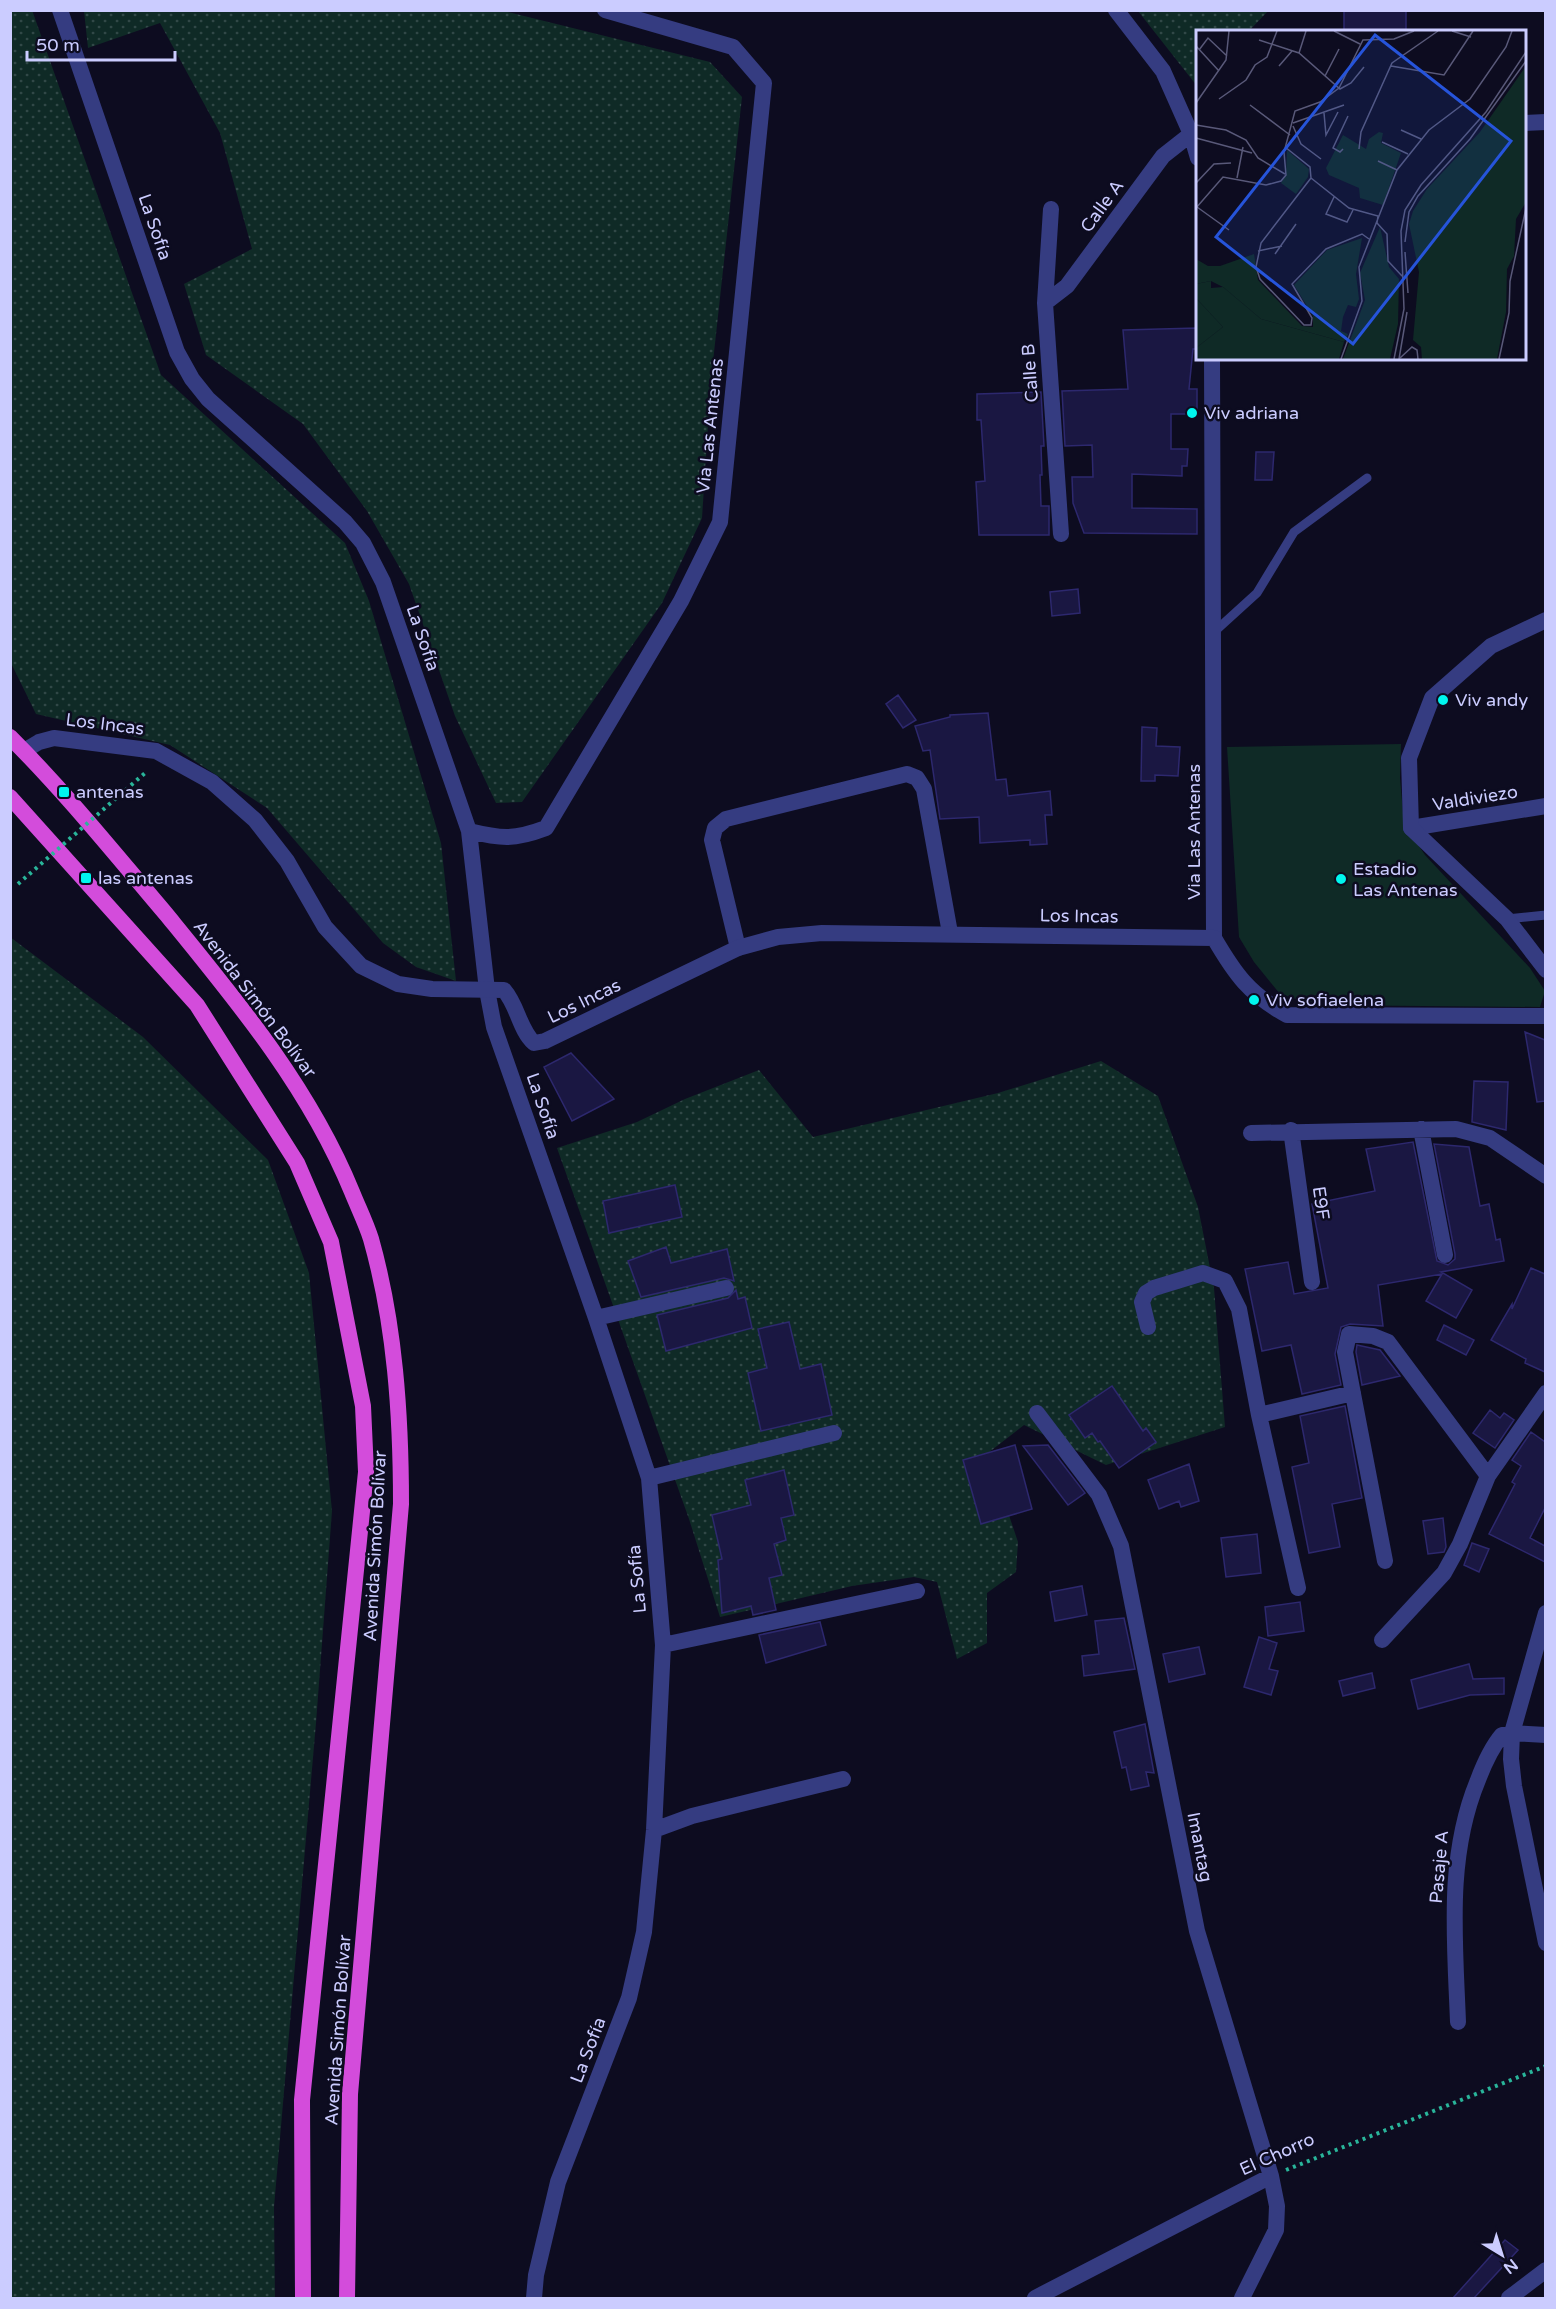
<svg xmlns="http://www.w3.org/2000/svg" width="1556" height="2309" viewBox="0 0 1556 2309" font-family="'Varela Round',sans-serif">
  <style>
    .green { fill: url(#green-dots) }
    .pitch { fill: #0f2a26 }
    .building { fill: #1a1742; stroke: #2d286e; stroke-width: 1.5 }
    .lines { fill: none; stroke-linecap: round; stroke-linejoin: round }
    .path { stroke: #29b59a; stroke-width: 4; stroke-dasharray: 3 4.5; stroke-linecap: butt }
    .service { stroke: #353c81; stroke-width: 9 }
    .minor { stroke: #353c81; stroke-width: 16 }
    .tertiary { stroke: #353c81; stroke-width: 16 }
    .trunk { stroke: #d34cdb; stroke-width: 16 }
    .path-bridge { stroke: #29b59a; stroke-width: 4; stroke-dasharray: 3 4.5; stroke-linecap: butt }
    .poi-dot { fill: #00f6ee; stroke: #0d0c20; stroke-width: 2 }
    .labels { text-anchor: middle; dominant-baseline: central; stroke-width: 5; stroke-linejoin: round; paint-order: stroke }
    .street-label { font-size: 18px; fill: #cbccff; stroke: #0d0c20 }
    .poi-label { font-size: 18px; fill: #cbccff; stroke: #0d0c20; text-anchor: start }
    .inset-road { fill: none; stroke: #595979; stroke-width: 1.5 }
    .view { fill: #2654da; fill-opacity: 0.15; stroke: #2654da; stroke-width: 3 }
    .inset-edge { fill: none; stroke: #cbccff; stroke-width: 3 }
  </style>
  <defs>
    <pattern id="green-dots" width="8" height="8" patternUnits="userSpaceOnUse" patternTransform="scale(1.5)"><rect width="8" height="8" fill="#0f2a26"/><path d="M2 2h.1M6 6h.1" fill="none" stroke="#314847" stroke-width="1.8" stroke-linecap="round"/></pattern>
  </defs>
  <rect width="100%" height="100%" fill="#0d0c20"/>
  <!-- green -->
  <path class="green" d="M 32,10 L 161,375 L 345,543 L 369,601 L 441,843 L 456,981 L 416,967 L 383,943 L 267,808 L 170,745 L 36,714 L 11,663 L 10,11 Z
    M 84,11 L 504,11 L 710,62 L 742,97 L 711,380 L 702,518 L 662,603 L 522,802 L 496,803 L 455,716 L 409,584 L 367,511 L 303,424 L 206,355 L 184,284 L 252,249 L 220,133 L 160,23 L 88,48 Z
    M 1138,11 L 1268,11 L 1249,31 L 1198,32 L 1197,86 Z
    M 10,937 L 143,1037 L 268,1160 L 309,1273 L 332,1511 L 316,1723 L 274,2207 L 275,2298 L 11,2298 Z
    M 1101,1061 L 1158,1096 L 1198,1207 L 1214,1288 L 1225,1427 L 1106,1465 L 1024,1425 L 988,1453 L 1018,1542 L 1016,1572 L 987,1593 L 987,1643 L 957,1659 L 937,1582 L 914,1577 L 852,1586 L 720,1617 L 689,1519 L 557,1148 L 637,1122 L 685,1099 L 759,1070 L 813,1137 L 998,1093 Z"/>
  <!-- pitch -->
  <path class="pitch" d="M 1401,744 L 1400,778 L 1404,824 L 1425,855 L 1530,968 L 1545,991 L 1540,1007 L 1315,1005 L 1280,994 L 1254,962 L 1239,937 L 1227,747 Z"/>
  <!-- building -->
  <path class="building" d="M 1344,10 L 1406,10 L 1406,32 L 1344,32 Z
    M 1197,328 L 1197,349 L 1193,349 L 1189,389 L 1197,389 L 1197,414 L 1171,414 L 1171,449 L 1188,449 L 1187,466 L 1182,466 L 1182,476 L 1132,474 L 1132,508 L 1197,509 L 1197,534 L 1084,533 L 1073,503 L 1072,477 L 1093,477 L 1092,445 L 1065,446 L 1062,391 L 1128,389 L 1123,330 Z
    M 1041,392 L 1044,446 L 1041,446 L 1042,475 L 1040,475 L 1041,506 L 1049,506 L 1049,535 L 979,535 L 976,482 L 985,481 L 981,420 L 977,420 L 977,394 Z
    M 1256,452 L 1274,452 L 1272,480 L 1255,480 Z
    M 1078,589 L 1080,613 L 1052,616 L 1050,592 Z
    M 898,695 L 916,720 L 903,728 L 886,704 Z
    M 988,713 L 996,780 L 1006,779 L 1008,796 L 1050,791 L 1052,815 L 1045,815 L 1047,844 L 1030,845 L 1030,840 L 980,843 L 979,817 L 940,819 L 930,750 L 923,751 L 915,726 L 950,717 L 950,715 Z
    M 1142,727 L 1157,728 L 1156,746 L 1180,747 L 1178,776 L 1155,775 L 1155,781 L 1141,781 Z
    M 1525,1032 L 1545,1040 L 1545,1101 L 1537,1102 Z
    M 571,1053 L 614,1099 L 572,1121 L 544,1067 Z
    M 1474,1081 L 1508,1082 L 1506,1130 L 1472,1122 Z
    M 1413,1142 L 1437,1261 L 1448,1265 L 1455,1259 L 1455,1254 L 1434,1144 L 1469,1147 L 1480,1206 L 1489,1204 L 1496,1240 L 1500,1239 L 1504,1261 L 1441,1272 L 1472,1290 L 1456,1318 L 1426,1301 L 1442,1274 L 1378,1285 L 1383,1326 L 1350,1324 L 1341,1327 L 1335,1354 L 1341,1385 L 1302,1394 L 1291,1345 L 1262,1351 L 1245,1269 L 1288,1262 L 1294,1294 L 1328,1288 L 1312,1204 L 1375,1191 L 1366,1149 Z
    M 675,1185 L 682,1217 L 609,1233 L 603,1201 Z
    M 666,1247 L 671,1263 L 727,1249 L 734,1281 L 724,1278 L 641,1297 L 628,1261 Z
    M 1531,1268 L 1545,1274 L 1545,1372 L 1525,1363 L 1526,1359 L 1491,1340 L 1512,1304 L 1512,1309 Z
    M 736,1290 L 738,1299 L 745,1297 L 752,1328 L 666,1351 L 657,1315 L 728,1298 Z
    M 789,1322 L 800,1369 L 821,1364 L 832,1415 L 761,1431 L 748,1373 L 767,1368 L 758,1329 Z
    M 1444,1325 L 1474,1340 L 1466,1355 L 1437,1340 Z
    M 1357,1345 L 1380,1350 L 1400,1376 L 1362,1385 L 1356,1352 Z
    M 1112,1386 L 1143,1431 L 1146,1428 L 1156,1442 L 1119,1468 L 1100,1441 L 1098,1442 L 1092,1433 L 1085,1438 L 1069,1415 Z
    M 1345,1406 L 1362,1498 L 1332,1504 L 1340,1547 L 1309,1553 L 1292,1467 L 1309,1463 L 1300,1416 Z
    M 1490,1410 L 1500,1418 L 1504,1413 L 1514,1420 L 1495,1448 L 1473,1433 Z
    M 1531,1432 L 1545,1442 L 1545,1508 L 1530,1538 L 1545,1546 L 1545,1562 L 1489,1534 L 1515,1484 L 1512,1482 L 1521,1466 L 1512,1460 Z
    M 1015,1445 L 1032,1509 L 981,1524 L 963,1460 Z
    M 1048,1445 L 1085,1493 L 1068,1505 L 1023,1446 Z
    M 1189,1464 L 1199,1501 L 1181,1507 L 1179,1501 L 1159,1509 L 1148,1480 Z
    M 784,1470 L 794,1515 L 781,1518 L 786,1540 L 774,1544 L 782,1575 L 769,1578 L 776,1610 L 753,1615 L 751,1606 L 722,1613 L 718,1560 L 722,1559 L 712,1515 L 751,1505 L 745,1480 Z
    M 1443,1518 L 1446,1547 L 1444,1552 L 1428,1554 L 1423,1521 Z
    M 1257,1534 L 1261,1573 L 1226,1577 L 1221,1538 Z
    M 1472,1543 L 1489,1549 L 1479,1572 L 1464,1565 Z
    M 1082,1586 L 1087,1615 L 1055,1621 L 1050,1592 Z
    M 1300,1602 L 1304,1631 L 1268,1636 L 1265,1607 Z
    M 1124,1618 L 1135,1669 L 1084,1676 L 1082,1656 L 1099,1654 L 1095,1621 Z
    M 820,1622 L 826,1645 L 766,1663 L 759,1635 Z
    M 1259,1637 L 1277,1643 L 1269,1669 L 1278,1671 L 1271,1695 L 1244,1687 Z
    M 1199,1647 L 1205,1674 L 1169,1682 L 1163,1654 Z
    M 1469,1664 L 1473,1679 L 1504,1678 L 1504,1694 L 1470,1695 L 1418,1709 L 1411,1680 Z
    M 1372,1673 L 1375,1688 L 1343,1696 L 1339,1681 Z
    M 1145,1724 L 1154,1773 L 1146,1772 L 1149,1786 L 1131,1790 L 1126,1767 L 1122,1768 L 1114,1732 Z
    M 1505,2240 L 1518,2250 L 1474,2298 L 1453,2298 Z"/>
  <g class="lines">
    <!-- path -->
    <path class="path" d="M 1286,2170 L 1546,2066"/>
    <!-- service -->
    <path class="service" d="M 1213,633 L 1257,593 L 1294,532 L 1367,478
      M 1507,919 L 1546,915"/>
    <!-- minor -->
    <path class="minor" d="M 60,10 L 177,352 L 192,379 L 208,399 L 345,522 L 363,543 L 383,582 L 469,831 L 487,990 L 494,1027 L 596,1318 L 649,1478 L 663,1645 L 654,1830 L 644,1932 L 629,1998 L 558,2182 L 536,2275 L 534,2298
      M 1116,10 L 1163,71 L 1191,134 L 1198,158
      M 1524,123 L 1546,122
      M 1051,209 L 1045,303 L 1061,534
      M 1045,303 L 1067,286 L 1163,156 L 1191,134
      M 1212,358 L 1214,938
      M 1411,828 L 1546,806
      M 469,831 C 502,839 514,840 546,828 L 681,601 L 720,522 L 764,83 L 733,47 L 605,10
      M 738,948 L 712,840 L 715,828 L 726,819 L 907,774 L 917,778 L 924,789 L 950,933
      M 1421,1129 L 1445,1255
      M 1291,1130 L 1312,1282
      M 1251,1133 L 1456,1129 L 1490,1138 L 1546,1176
      M 596,1318 L 726,1288
      M 1148,1327 L 1142,1302 L 1146,1293 L 1154,1288 L 1203,1273 L 1225,1281 L 1239,1309 L 1259,1415 L 1298,1588
      M 1037,1413 L 1099,1495 L 1121,1546 L 1197,1931 L 1271,2176 L 1277,2206 L 1276,2230 L 1242,2298
      M 1259,1415 L 1353,1393
      M 649,1478 L 834,1433
      M 1385,1561 L 1345,1352 L 1349,1334 L 1373,1336 L 1388,1342 L 1488,1476
      M 1546,1613 L 1512,1733 L 1511,1759 L 1514,1786 L 1546,1943
      M 1382,1640 L 1444,1573 L 1460,1544 L 1488,1476 L 1546,1393
      M 663,1645 L 917,1591
      M 654,1830 L 692,1816 L 843,1779
      M 1458,2022 C 1455,1940 1446,1857 1478,1780 C 1484,1764 1491,1748 1502,1735 L 1512,1733 L 1546,1735
      M 1035,2298 L 1271,2176
      M 1509,2298 L 1546,2270"/>
    <!-- tertiary -->
    <path class="tertiary" d="M 1546,620 L 1491,646 L 1432,698 L 1409,758 L 1411,828 L 1507,919 L 1546,970
      M 24,751 L 39,742 L 54,738 L 156,751 L 212,782 L 255,820 L 287,861 L 325,927 L 361,966 L 398,984 L 432,989 L 504,990 C 518,1006 519,1029 534,1043 L 545,1041 L 738,948 L 778,937 L 822,933 L 1214,938 C 1235,974 1249,994 1287,1015 L 1546,1016"/>
    <!-- trunk -->
    <path class="trunk" d="M 10,737 C 66,793 115,854 166,914 C 237,1001 309,1087 352,1192 C 358,1207 366,1223 371,1239 C 395,1324 401,1415 401,1504 L 350,2094 L 347,2298
      M 10,797 L 197,1005 L 297,1163 L 331,1242 L 363,1406 L 366,1472 L 302,2100 L 303,2298"/>
    <!-- path-bridge -->
    <path class="path-bridge" d="M 18,884 L 145,773"/>
  </g>
  <!-- markers -->
  <g class="poi-dot">
    <circle cx="1192" cy="413" r="6"/>
    <circle cx="1443" cy="700" r="6"/>
    <rect x="58" y="786" width="12" height="12" rx="3"/>
    <rect x="80" y="872" width="12" height="12" rx="3"/>
    <circle cx="1341" cy="879" r="6"/>
    <circle cx="1254" cy="1000" r="6"/>
  </g>
  <g class="labels">
    <!-- street labels -->
    <g class="street-label">
      <text transform="translate(1102 206) rotate(-54)">Calle A</text>
      <text transform="translate(155 227) rotate(71)">La Sofía</text>
      <text transform="translate(1030 373) rotate(-94)">Calle B</text>
      <text transform="translate(710 426) rotate(-84)">Via Las Antenas</text>
      <text transform="translate(423 638) rotate(71)">La Sofía</text>
      <text transform="translate(105 724) rotate(7)">Los Incas</text>
      <text transform="translate(1475 798) rotate(-9)">Valdiviezo</text>
      <text transform="translate(1194 832) rotate(-90)">Via Las Antenas</text>
      <text transform="translate(1079 916) rotate(1)">Los Incas</text>
      <text transform="translate(255 999) rotate(53)">Avenida Simón Bolívar</text>
      <text transform="translate(584 1001) rotate(-26)">Los Incas</text>
      <text transform="translate(543 1106) rotate(71)">La Sofía</text>
      <text transform="translate(1321 1203) rotate(82)">E9F</text>
      <text transform="translate(375 1546) rotate(-87)">Avenida Simón Bolívar</text>
      <text transform="translate(637 1579) rotate(-95)">La Sofía</text>
      <text transform="translate(1200 1847) rotate(79)">Imantag</text>
      <text transform="translate(1439 1867) rotate(-85)">Pasaje A</text>
      <text transform="translate(338 2030) rotate(-86)">Avenida Simón Bolívar</text>
      <text transform="translate(588 2050) rotate(-69)">La Sofía</text>
      <text transform="translate(1277 2154) rotate(-24)">El Chorro</text>
    </g>
    <!-- poi labels -->
    <g class="poi-label">
      <text x="1204" y="413">Viv adriana</text>
      <text x="1455" y="700">Viv andy</text>
      <text x="76" y="792">antenas</text>
      <text x="1353" y="869">Estadio<tspan x="1353" dy="21">Las Antenas</tspan></text>
      <text x="98" y="878">las antenas</text>
      <text x="1266" y="1000">Viv sofiaelena</text>
    </g>
  </g>
  <!-- overview -->
  <g transform="translate(1196 30)">
    <rect width="330" height="330" fill="#0d0c20"/>
    <path d="M 330,36 L 330,172 L 320,189 L 318,226 L 311,239 L 310,282 L 301,329 L 226,329 L 225,317 L 217,310 L 223,242 L 213,194 L 217,181 L 231,159 L 284,102 ZM 183,102 L 187,103 L 185,113 L 205,123 L 187,175 L 164,168 L 163,158 L 133,145 L 130,138 L 147,105 L 170,119 L 173,109 ZM 184,197 L 193,237 L 203,249 L 202,294 L 194,329 L 147,329 L 169,270 L 164,243 ZM 166,208 L 160,244 L 163,269 L 160,277 L 152,275 L 147,287 L 145,301 L 152,304 L 148,312 L 65,289 L 27,257 L 15,251 L 0,254 L 0,229 L 12,236 L 24,236 L 58,224 L 62,250 L 106,296 L 117,297 L 117,286 L 98,255 L 131,220 ZM 0,268 L 27,297 L 0,318 Z" fill="#0f2a26"/>
    <path d="M 15,251 L 15,258 L 27,257 L 65,289 L 148,312 L 143,329 L 0,329 L 0,318 L 27,297 L 0,268 L 0,254 Z" fill="#0f2a26"/>
    <path d="M 91,120 L 113,139 L 112,147 L 100,164 L 85,153 L 90,145 Z" fill="#0f2a26"/>
    <path class="inset-road" d="M 138,1 L 164,14M 256,1 L 275,7M 63,10 L 103,23 L 144,59 L 155,53 L 168,37M 0,16 L 23,41M 3,20 L 12,8 L 31,26M 103,23 L 110,1M 83,36 L 96,21M 195,36 L 248,45 L 277,1M 129,46 L 143,19M 23,69 L 50,50 L 59,35 L 71,27 L 81,1M 0,73 L 30,30 L 33,1M 54,75 L 94,105M 128,83 L 130,105 L 142,82M 97,93 L 148,75M 0,95 L 30,100 L 50,110 L 62,128 L 89,144M 97,96 L 105,114 L 125,129M 205,100 L 225,109M 0,108 L 56,123M 186,112 L 212,124M 89,117 L 114,137 L 115,148 L 65,213 L 60,237 L 64,249 L 108,295 L 115,295 L 116,288 L 96,254 L 130,219 L 166,204 L 173,209M 147,119 L 144,122 L 137,118 L 152,86M 163,119 L 165,102 L 196,33 L 242,1M 182,131 L 201,140M 41,148 L 47,117M 115,148 L 153,178 L 182,186 L 181,193 L 191,204 L 192,231 L 206,246M 0,153 L 18,134 L 35,133M 138,167 L 130,184 L 151,192 L 157,180M 1,177 L 33,200M 0,178 L 27,147 L 70,155 L 85,151 L 90,145 L 88,122 L 99,81 L 124,72 L 143,58 L 167,10 L 198,9 L 218,1M 209,212 L 213,182 L 222,166 L 274,109 L 330,31M 62,221 L 86,216M 209,222 L 212,263M 79,224 L 100,194M 204,328 L 216,317 L 221,320 L 222,329M 145,329 L 166,271 L 163,237 L 201,140 L 233,100 L 274,69 L 310,17 L 316,1M 198,329 L 208,279 L 205,201 L 209,180 L 225,155 L 290,82 L 330,22M 203,329 L 211,282M 303,329 L 313,283 L 314,251 L 330,178"/>
    <path class="view" d="M 179,5 L 315,111 L 157,314 L 20,207 Z"/>
    <rect width="330" height="330" class="inset-edge"/>
  </g>
  <!-- border -->
  <rect width="1556" height="2309" fill="none" stroke="#cbccff" stroke-width="24"/>
  <!-- north arrow -->
  <g transform="translate(1502 2255) rotate(142)" stroke="#0d0c20" stroke-width="4.5" paint-order="stroke">
  <path d="M0-4.5L10 22L0 15L-10 22Z" fill="#cbccff"/>
  <text y="-9" font-size="16" font-weight="bold" text-anchor="middle" fill="#cbccff">N</text>
  </g>
  <!-- scale -->
  <path d="M27 51v9h148v-9" fill="none" stroke="#cbccff" stroke-width="3"/>
  <text x="36" y="51" font-size="18" fill="#cbccff" stroke="#0d0c20" stroke-width="4.5" paint-order="stroke">50 m</text>
</svg>
